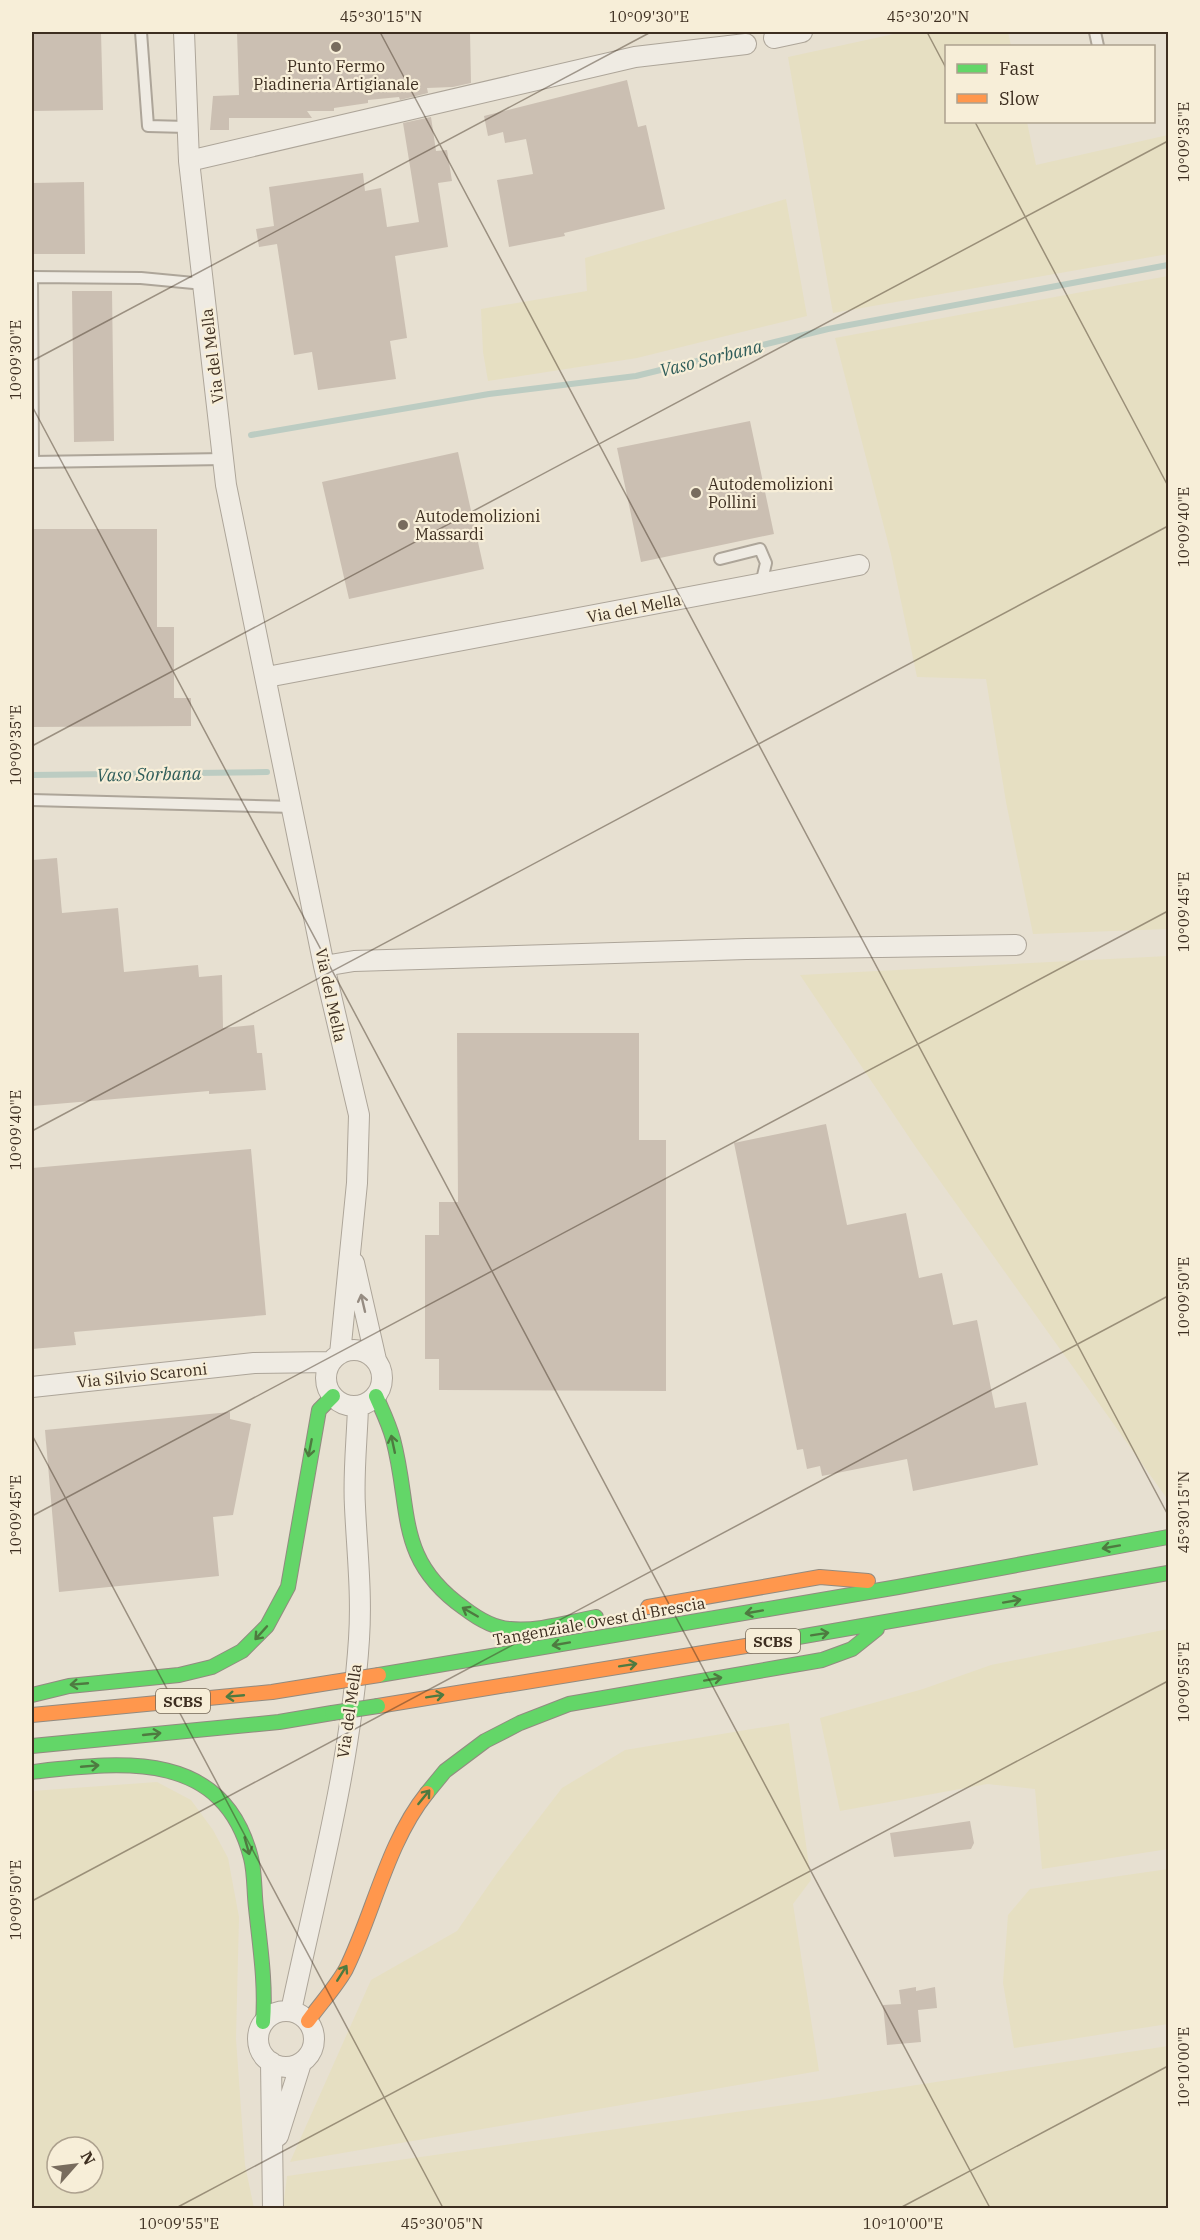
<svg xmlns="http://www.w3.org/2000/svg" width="1200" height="2240" viewBox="0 0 1200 2240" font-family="'IBM Plex Serif',serif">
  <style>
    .farmland { fill: #e6dfc2; fill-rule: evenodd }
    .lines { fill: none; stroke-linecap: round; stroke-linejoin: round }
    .stream { stroke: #bcccc2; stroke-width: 6 }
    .building { fill: #cbbfb2 }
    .lane-casing { stroke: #ada599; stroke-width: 14 }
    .street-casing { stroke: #ada599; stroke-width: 22 }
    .fast-casing { stroke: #928b80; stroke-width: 16 }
    .slow-casing { stroke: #928b80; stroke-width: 16 }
    .lane { stroke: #efebe3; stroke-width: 10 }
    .street { stroke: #efebe3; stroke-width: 20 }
    .fast { stroke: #63d668; stroke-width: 14 }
    .slow { stroke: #ff974d; stroke-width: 14 }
    .fast-bridge-casing { stroke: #928b80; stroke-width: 16; stroke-linecap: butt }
    .slow-bridge-casing { stroke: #928b80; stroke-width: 16; stroke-linecap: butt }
    .fast-bridge { stroke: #63d668; stroke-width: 14 }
    .slow-bridge { stroke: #ff974d; stroke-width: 14 }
    .oneway { stroke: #968c82 }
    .oneway2 { stroke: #4e7a40 }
    .ticks { fill: none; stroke: #3d2e20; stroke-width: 1.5; stroke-opacity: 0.45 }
    .poi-dot { fill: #786c5e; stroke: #f7eed8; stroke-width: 2 }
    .labels { text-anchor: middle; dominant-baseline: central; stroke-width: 4.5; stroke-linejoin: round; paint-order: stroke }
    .shield { fill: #f7eed8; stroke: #756857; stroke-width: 1.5 }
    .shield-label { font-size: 15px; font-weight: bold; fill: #3d2e20 }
    .poi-label { font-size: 16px; fill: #3d2e20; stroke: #f7eed8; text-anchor: start }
    .street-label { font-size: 16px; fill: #3d2e20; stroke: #f7eed8 }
    .water-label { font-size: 18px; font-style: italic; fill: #2f5d5a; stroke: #f7eed8 }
    .neatline { fill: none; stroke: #3d2e20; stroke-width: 2 }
    .ticks-label { font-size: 15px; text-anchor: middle; fill: #3d2e20 }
  </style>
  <rect width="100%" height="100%" fill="#e7e0d1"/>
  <!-- farmland -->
  <path class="farmland" d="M 903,32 L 1008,32 L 1011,46 L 946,46 L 946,122 L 1027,122 L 1036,165 L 1168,135 L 1168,254 L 833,313 L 788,57 Z
    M 786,199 L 807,316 L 637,358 L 488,381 L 483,352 L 481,309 L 587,291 L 585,258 Z
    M 1168,276 L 1168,929 L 1033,934 L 1006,802 L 986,679 L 917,677 L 891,554 L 835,338 Z
    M 1168,956 L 1168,1500 L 917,1149 L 800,975 Z
    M 1168,1629 L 1168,1849 L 1042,1869 L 1035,1789 L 987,1784 L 840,1811 L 820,1718 L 923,1689 L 991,1665 Z
    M 789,1723 L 811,1880 L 793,1904 L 819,2071 L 290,2162 L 371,1980 L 457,1931 L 497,1873 L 562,1788 L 625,1750 Z
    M 157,1782 L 191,1800 L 213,1830 L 228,1858 L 239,1917 L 236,2039 L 245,2165 L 254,2208 L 32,2208 L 32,1791 ZM 57,2147 L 93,2147 L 93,2183 L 57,2183 Z
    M 1168,1869 L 1168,2024 L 1014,2048 L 1003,1983 L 1008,1915 L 1030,1889 Z
    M 1168,2046 L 1168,2208 L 283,2208 L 287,2176 L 820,2100 Z"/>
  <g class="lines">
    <!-- stream -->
    <path class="stream" d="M 251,435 L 489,394 L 636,376 L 828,329 L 1168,265
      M 32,775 L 267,772"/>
  </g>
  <!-- building -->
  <path class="building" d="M 32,32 L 101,32 L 103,110 L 32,111 Z
    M 237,32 L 470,32 L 471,83 L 453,87 L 427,88 L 428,93 L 400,100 L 399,97 L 368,100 L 368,103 L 334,108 L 334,111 L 307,111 L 312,118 L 229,118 L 229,130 L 210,130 L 213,96 L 239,95 Z
    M 627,80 L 638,127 L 646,125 L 665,209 L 564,233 L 565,236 L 509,247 L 497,180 L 533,174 L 526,139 L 505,143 L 503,132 L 488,136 L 484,116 Z
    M 431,117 L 436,151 L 447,150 L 452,181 L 438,183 L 448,247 L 395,256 L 407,338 L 390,341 L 396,379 L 318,390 L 312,352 L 294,355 L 277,244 L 259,247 L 256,229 L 274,226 L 269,187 L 363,173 L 365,191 L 381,188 L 387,227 L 419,222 L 403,123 Z
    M 84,182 L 85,254 L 32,254 L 32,183 Z
    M 72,291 L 112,291 L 114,441 L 74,442 Z
    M 750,421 L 774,534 L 641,562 L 617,448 Z
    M 458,452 L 484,569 L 349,599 L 322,482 Z
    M 32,529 L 157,529 L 157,627 L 174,627 L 174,698 L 191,698 L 191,726 L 32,727 Z
    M 57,858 L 62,913 L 118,908 L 124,972 L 198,965 L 199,977 L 222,975 L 223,1028 L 254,1025 L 257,1053 L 262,1053 L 266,1090 L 209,1094 L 209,1091 L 32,1106 L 32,860 Z
    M 457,1033 L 639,1033 L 639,1140 L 666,1140 L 666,1391 L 439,1390 L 439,1359 L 425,1359 L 425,1235 L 439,1235 L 439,1202 L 458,1202 Z
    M 826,1124 L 847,1225 L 906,1213 L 919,1278 L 942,1273 L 953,1325 L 977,1320 L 995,1408 L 1026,1402 L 1038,1465 L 913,1491 L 907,1459 L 822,1476 L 820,1466 L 807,1469 L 803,1449 L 797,1450 L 734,1143 Z
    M 251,1149 L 266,1315 L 74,1332 L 76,1345 L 32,1349 L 32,1168 Z
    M 230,1412 L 230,1419 L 251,1424 L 233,1515 L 213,1517 L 219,1576 L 59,1592 L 45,1430 Z
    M 970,1821 L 974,1843 L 971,1849 L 894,1857 L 890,1833 Z
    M 916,1987 L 916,1991 L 935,1987 L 937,2008 L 918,2010 L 921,2042 L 887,2045 L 883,2005 L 901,2004 L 899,1990 Z"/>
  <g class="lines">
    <!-- lane casing -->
    <g class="lane-casing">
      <path id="lane" d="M 141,32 L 148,126 L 187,127
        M 1095,32 L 1098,46
        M 204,284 L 141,278 L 32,277 L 33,462 L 224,459
        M 720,559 L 760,549 L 766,563 L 761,584
        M 32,800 L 294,807"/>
    </g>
    <!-- street casing -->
    <g class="street-casing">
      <path id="street" d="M 184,32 L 189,161 L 226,485 L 324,966 L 359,1115 L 357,1183 L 340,1354
        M 774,38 L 802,32
        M 189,161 L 635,57 L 746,44
        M 267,677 L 859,565
        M 324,966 L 354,961 L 746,949 L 1016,945
        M 354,1263 L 376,1360
        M326 1378a28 28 0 1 1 56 0a28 28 0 1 1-56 0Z
        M 32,1387 L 254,1363 L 331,1362
        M258 2039a28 28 0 1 1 56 0a28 28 0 1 1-56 0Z
        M 291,2011 C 317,1888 351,1764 359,1639 C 362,1594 357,1551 355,1507 C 353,1474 357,1440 358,1407
        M 271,2062 L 273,2208
        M 278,2136 L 301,2063"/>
    </g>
    <!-- fast casing -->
    <g class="fast-casing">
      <path id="fast" d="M 376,1396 C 382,1410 389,1424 393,1439 C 412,1511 395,1559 464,1608 C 477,1618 494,1628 510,1629 C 538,1632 569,1622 596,1617
        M 758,1644 L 1168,1573
        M 379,1675 L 898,1587 L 1168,1537
        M 32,1695 L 69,1686 L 179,1675 L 212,1667 L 242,1651 L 267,1626 L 288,1587 L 319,1410 L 333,1396
        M 32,1746 L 279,1722 L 332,1713
        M 32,1772 C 121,1762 223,1748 251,1858 C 255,1874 254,1892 256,1908 C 260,1946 266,1984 263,2022
        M 427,1793 L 445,1771 L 485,1741 L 520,1723 L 569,1704 L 822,1660 L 852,1649 L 877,1629"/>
    </g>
    <!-- slow casing -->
    <g class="slow-casing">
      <path id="slow" d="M 648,1607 L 820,1577 L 868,1581
        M 378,1706 L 758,1644
        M 32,1715 L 272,1692 L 334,1682
        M 308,2021 C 320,2004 336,1987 346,1969 C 374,1912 387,1843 427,1793"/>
    </g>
    <!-- lane -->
    <use href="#lane" class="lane"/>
    <!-- street -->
    <use href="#street" class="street"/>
    <!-- fast -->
    <use href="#fast" class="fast"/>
    <!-- slow -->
    <use href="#slow" class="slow"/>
    <!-- fast-bridge casing -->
    <g class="fast-bridge-casing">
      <path id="fast-bridge" d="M 332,1713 L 378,1706"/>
    </g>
    <!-- slow-bridge casing -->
    <g class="slow-bridge-casing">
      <path id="slow-bridge" d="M 334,1682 L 379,1675"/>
    </g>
    <!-- fast-bridge -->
    <use href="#fast-bridge" class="fast-bridge"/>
    <!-- slow-bridge -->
    <use href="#slow-bridge" class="slow-bridge"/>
  </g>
  <!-- one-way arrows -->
  <defs><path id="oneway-shaft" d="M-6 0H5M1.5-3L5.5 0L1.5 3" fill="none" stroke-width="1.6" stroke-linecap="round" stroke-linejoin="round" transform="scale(1.5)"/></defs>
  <use class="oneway" href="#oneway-shaft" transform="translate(363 1303) rotate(-103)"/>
  <g class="oneway2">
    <use href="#oneway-shaft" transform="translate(393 1444) rotate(-102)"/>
    <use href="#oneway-shaft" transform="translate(310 1448) rotate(101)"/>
    <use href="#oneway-shaft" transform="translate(1111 1547) rotate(170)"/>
    <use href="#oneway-shaft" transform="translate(1012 1601) rotate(-10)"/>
    <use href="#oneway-shaft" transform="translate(470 1612) rotate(-150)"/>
    <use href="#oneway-shaft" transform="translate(754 1612) rotate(170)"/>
    <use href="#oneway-shaft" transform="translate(261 1633) rotate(132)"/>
    <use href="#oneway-shaft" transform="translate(820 1634) rotate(-9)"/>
    <use href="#oneway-shaft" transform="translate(561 1644) rotate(170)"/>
    <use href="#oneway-shaft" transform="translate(628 1665) rotate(-9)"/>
    <use href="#oneway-shaft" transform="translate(713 1679) rotate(-10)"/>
    <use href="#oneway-shaft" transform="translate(79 1684) rotate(175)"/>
    <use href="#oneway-shaft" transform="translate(235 1696) rotate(175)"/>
    <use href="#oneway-shaft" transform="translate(435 1696) rotate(-9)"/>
    <use href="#oneway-shaft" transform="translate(152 1734) rotate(-6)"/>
    <use href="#oneway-shaft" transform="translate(90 1766) rotate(-5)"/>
    <use href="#oneway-shaft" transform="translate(424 1797) rotate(-51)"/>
    <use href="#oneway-shaft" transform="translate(247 1846) rotate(74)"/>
    <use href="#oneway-shaft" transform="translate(342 1973) rotate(-58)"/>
  </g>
  <!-- ticks -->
  <path class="ticks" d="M 380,32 L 1168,1515M 927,32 L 946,68M 975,122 L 1168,486M 32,361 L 651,32M 32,406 L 990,2208M 32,746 L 1168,141M 32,1131 L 1168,526M 32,1435 L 443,2208M 32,1516 L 1168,911M 32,1901 L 1168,1296M 176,2208 L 1168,1681M 900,2208 L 1168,2066"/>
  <!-- markers -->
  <g class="poi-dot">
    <circle cx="336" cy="47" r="6"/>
    <circle cx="696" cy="493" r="6"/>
    <circle cx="403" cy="525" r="6"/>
  </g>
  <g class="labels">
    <!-- shield labels -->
    <g class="shield">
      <rect x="746" y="1629" width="54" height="24" rx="4.5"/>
      <rect x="156" y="1689" width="54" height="24" rx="4.5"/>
    </g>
    <g class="shield-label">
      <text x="773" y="1641">SCBS</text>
      <text x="183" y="1701">SCBS</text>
    </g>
    <!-- poi labels -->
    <g class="poi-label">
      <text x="336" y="66" text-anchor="middle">Punto Fermo<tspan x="336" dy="18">Piadineria Artigianale</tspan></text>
      <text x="708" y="484">Autodemolizioni<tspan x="708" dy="18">Pollini</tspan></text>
      <text x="415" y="516">Autodemolizioni<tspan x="415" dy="18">Massardi</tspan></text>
    </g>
    <!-- street labels -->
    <g class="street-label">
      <text transform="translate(212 356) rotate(-97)">Via del Mella</text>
      <text transform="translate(634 608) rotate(-11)">Via del Mella</text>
      <text transform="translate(331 995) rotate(78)">Via del Mella</text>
      <text transform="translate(142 1375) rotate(-6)">Via Silvio Scaroni</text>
      <text transform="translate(599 1621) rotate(-10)">Tangenziale Ovest di Brescia</text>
      <text transform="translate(349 1711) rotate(-82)">Via del Mella</text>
    </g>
    <!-- water labels -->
    <g class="water-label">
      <text transform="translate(711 358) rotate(-14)">Vaso Sorbana</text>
      <text transform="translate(149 774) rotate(-1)">Vaso Sorbana</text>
    </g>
  </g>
  <!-- border -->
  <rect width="1200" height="2240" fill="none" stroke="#f7eed8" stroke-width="66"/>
  <!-- legend -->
  <rect x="945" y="45" width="210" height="78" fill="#f7eed8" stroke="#ada18e" stroke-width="1.5"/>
  <rect x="957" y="64" width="30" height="9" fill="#63d668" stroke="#ada18e" stroke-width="1.5"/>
  <text x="999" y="75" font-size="18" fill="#3d2e20">Fast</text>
  <rect x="957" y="94" width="30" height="9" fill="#ff974d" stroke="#ada18e" stroke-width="1.5"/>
  <text x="999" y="105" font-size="18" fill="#3d2e20">Slow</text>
  <!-- north arrow -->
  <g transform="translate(75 2165) rotate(62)"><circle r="28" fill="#f7eed8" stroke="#ada18e" stroke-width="1.5"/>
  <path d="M0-4.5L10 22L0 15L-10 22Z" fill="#786c5e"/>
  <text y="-9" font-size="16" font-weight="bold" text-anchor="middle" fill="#3d2e20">N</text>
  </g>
  <rect x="33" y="33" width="1134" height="2174" class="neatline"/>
  <g class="ticks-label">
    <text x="381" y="22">45°30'15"N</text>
    <text x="649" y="22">10°09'30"E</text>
    <text x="928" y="22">45°30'20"N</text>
    <text transform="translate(1184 142) rotate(-90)" y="5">10°09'35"E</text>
    <text transform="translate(16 360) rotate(-90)" y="5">10°09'30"E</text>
    <text transform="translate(1184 527) rotate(-90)" y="5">10°09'40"E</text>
    <text transform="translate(16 745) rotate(-90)" y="5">10°09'35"E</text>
    <text transform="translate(1184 912) rotate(-90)" y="5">10°09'45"E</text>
    <text transform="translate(16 1130) rotate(-90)" y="5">10°09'40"E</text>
    <text transform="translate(1184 1297) rotate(-90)" y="5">10°09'50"E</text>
    <text transform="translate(1184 1512) rotate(-90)" y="5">45°30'15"N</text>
    <text transform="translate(16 1515) rotate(-90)" y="5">10°09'45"E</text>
    <text transform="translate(1184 1682) rotate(-90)" y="5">10°09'55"E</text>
    <text transform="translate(16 1900) rotate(-90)" y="5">10°09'50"E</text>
    <text transform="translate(1184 2067) rotate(-90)" y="5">10°10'00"E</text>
    <text x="179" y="2229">10°09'55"E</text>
    <text x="442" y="2229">45°30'05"N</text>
    <text x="903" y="2229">10°10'00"E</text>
  </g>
</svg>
